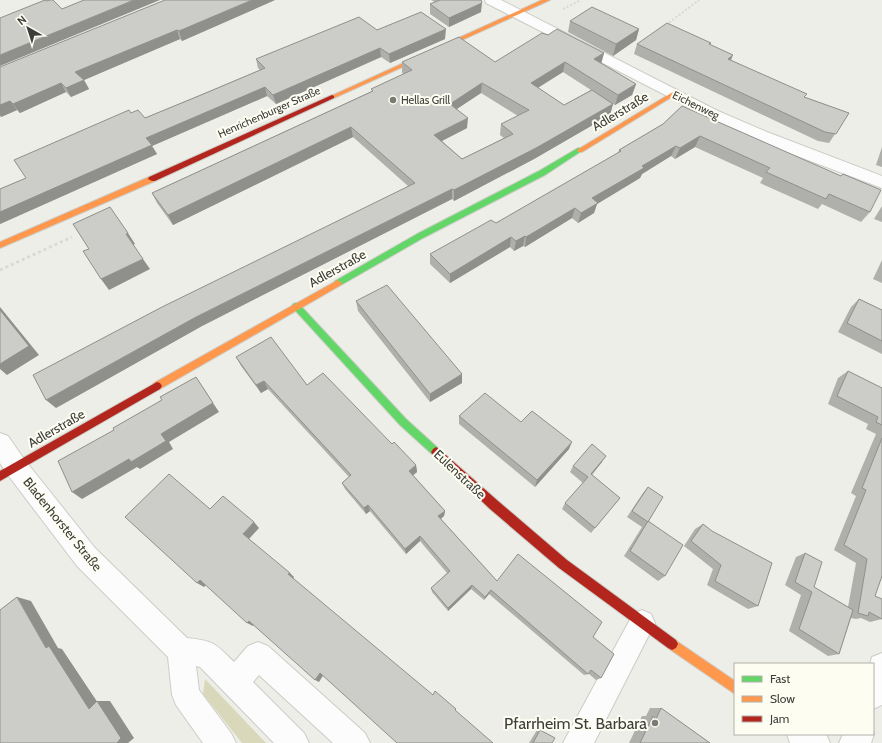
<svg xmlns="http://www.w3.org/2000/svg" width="882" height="743" viewBox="0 0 882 743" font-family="Cabin,sans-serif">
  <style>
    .green { fill: #dad8ba }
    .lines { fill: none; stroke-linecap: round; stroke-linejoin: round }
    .street-casing { stroke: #ccccc7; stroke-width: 2 }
    .fast-casing { stroke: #ccccc7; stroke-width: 2 }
    .slow-casing { stroke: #ccccc7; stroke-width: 2 }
    .jam-casing { stroke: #ccccc7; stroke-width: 2 }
    .path-far1 { stroke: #d8d8d6; stroke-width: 2; stroke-dasharray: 2 2; stroke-linecap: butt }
    .path { stroke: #d8d8d6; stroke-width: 2.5; stroke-dasharray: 3 3; stroke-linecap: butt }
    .street { fill: #fcfcfc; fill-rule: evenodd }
    .fast { fill: #63d668; fill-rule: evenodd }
    .slow { fill: #ff974d; fill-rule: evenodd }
    .jam { fill: #b3261e; fill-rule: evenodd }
    .wall { fill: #afafac; fill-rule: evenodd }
    .shaded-wall { fill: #8f8f8c }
    .building { fill: #ccccc8; stroke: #8f8f8c; fill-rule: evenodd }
    .poi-dot { fill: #7b7b76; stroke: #fefdf2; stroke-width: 1.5 }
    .labels { text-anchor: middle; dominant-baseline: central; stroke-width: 4; stroke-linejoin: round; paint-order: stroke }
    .far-poi-label { font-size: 11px; fill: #3d3d39; stroke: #fefdf2; text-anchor: start }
    .far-street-label { font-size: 11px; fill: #3d3d39; stroke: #fefdf2 }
    .street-label { font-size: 13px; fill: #3d3d39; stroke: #fefdf2 }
    .near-poi-label { font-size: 16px; fill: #3d3d39; stroke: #fefdf2; text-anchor: end }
  </style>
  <rect width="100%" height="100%" fill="#eeeee8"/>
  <!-- green -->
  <path class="green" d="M 205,679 L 266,743 L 242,743 L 203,694 Z"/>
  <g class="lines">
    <!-- street casing -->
    <g class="street-casing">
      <path id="street" d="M 485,0 L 501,0 L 718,111 L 767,132 L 882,176 L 882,188 L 755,140 L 708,117 L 486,3 Z
        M 0,433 L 8,436 L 24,459 L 95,548 L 187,638 C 214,641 215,643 234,662 L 248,646 L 258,642 L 268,646 L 365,733 L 370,743 L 333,743 L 259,675 L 253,682 L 304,733 L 309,743 L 274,743 L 200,667 L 196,666 L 199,690 L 231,733 L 236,743 L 203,743 L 176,705 L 172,695 L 168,657 L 77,566 L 8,475 L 0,463 Z
        M 642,610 L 651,614 L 655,623 L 594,743 L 563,743 L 633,614 Z
        M 882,653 L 882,705 L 873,709 L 873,664 L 870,664 L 872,657 Z
        M 873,730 L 874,734 L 871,743 L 839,743 L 843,734 L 873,734 Z
        M 787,734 L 826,734 L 830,743 L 790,743 Z"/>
    </g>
    <!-- fast casing -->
    <g class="fast-casing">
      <path id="fast" d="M 578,148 L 582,148 L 583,150 L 545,175 L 423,238 L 341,285 L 335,285 L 334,283 L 335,281 L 417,234 L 539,171 Z
        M 296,303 L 299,304 L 406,419 L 439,449 L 441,452 L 439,455 L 436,457 L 433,455 L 400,425 L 293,308 L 292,306 L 293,304 Z"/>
    </g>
    <!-- slow casing -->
    <g class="slow-casing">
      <path id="slow" d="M 542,0 L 550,0 L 334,98 L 329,97 Z
        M 673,92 L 676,94 L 675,95 L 582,152 L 578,152 L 577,150 Z
        M 149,177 L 152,177 L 156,179 L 155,181 L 0,248 L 0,242 Z
        M 338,280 L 342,283 L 341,285 L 160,389 L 157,390 L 154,389 L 152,386 L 154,383 Z
        M 672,638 L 735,681 L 735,694 L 668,648 L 666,644 L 668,640 Z"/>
    </g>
    <!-- jam casing -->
    <g class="jam-casing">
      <path id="jam" d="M 332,95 L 334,96 L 334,98 L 155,181 L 152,181 L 148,179 L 149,177 Z
        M 157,382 L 160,383 L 162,386 L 160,389 L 0,481 L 0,471 Z
        M 436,447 L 439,449 L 498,501 L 567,560 L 676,640 L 678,644 L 676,648 L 672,650 L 668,648 L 559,568 L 490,509 L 433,455 L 431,452 L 433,449 Z"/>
    </g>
    <!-- path-far1 -->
    <path class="path-far1" d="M 563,9 L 581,0
      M 666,25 L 699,0"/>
    <!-- path -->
    <path class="path" d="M 0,270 L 72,237"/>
    <!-- street -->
    <use href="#street" class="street"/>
    <!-- fast -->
    <use href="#fast" class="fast"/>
    <!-- slow -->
    <use href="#slow" class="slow"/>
    <!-- jam -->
    <use href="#jam" class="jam"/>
  </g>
  <!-- wall -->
  <path class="wall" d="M 275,0 L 182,41 L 180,39 L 84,80 L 89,89 L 71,97 L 66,92 L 20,113 L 17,110 L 1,117 L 0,115 L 0,67 Z
    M 431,0 L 481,0 L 481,12 L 449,27 L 430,14 L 430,4 L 435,2 Z
    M 570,21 L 639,29 L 636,40 L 613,56 L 568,32 Z
    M 377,30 L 445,39 L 390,63 L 381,57 L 276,104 L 267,96 L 152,146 L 157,154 L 0,224 L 0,189 L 26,178 L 131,113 L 145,118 L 260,70 L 258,68 L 256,59 Z
    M 548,35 L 604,53 L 601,64 L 636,84 L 632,95 L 615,105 L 613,104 L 610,115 L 534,159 L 454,201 L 452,199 L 202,326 L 56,408 L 408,186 L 353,137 L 173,225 L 157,203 L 152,193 L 372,91 L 371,89 L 404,74 L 402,73 L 402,62 L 495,62 ZM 563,72 L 591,90 L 564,105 L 538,88 ZM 481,93 L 518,116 L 501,124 L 500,135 L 504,138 L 462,159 L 442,141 L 467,128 L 457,109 Z
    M 711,43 L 710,45 L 731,60 L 805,97 L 849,113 L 829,143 L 818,141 L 634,54 L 637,44 Z
    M 682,106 L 870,212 L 861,222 L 822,204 L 818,209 L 760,183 L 763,178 L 695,147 L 675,159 L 671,156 L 642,174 L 640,178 L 597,204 L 594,213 L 578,223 L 572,218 L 525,247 L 523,246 L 514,251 L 510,247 L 450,283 L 430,264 L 430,254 L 496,223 L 618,153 L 619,150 L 663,124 Z
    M 882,147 L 882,167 L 876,165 Z
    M 882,206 L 882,222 L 874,219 Z
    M 882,260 L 882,283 L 873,279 Z
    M 859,299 L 882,310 L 882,354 L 838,332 L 851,307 Z
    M 356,301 L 462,383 L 430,402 L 358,311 Z
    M 236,357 L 307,385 L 392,444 L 416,465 L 417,472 L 413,475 L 445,511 L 444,516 L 441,519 L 497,581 L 593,637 L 601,678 L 596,680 L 589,674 L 584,675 L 489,594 L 484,600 L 471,589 L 448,611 L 432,592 L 431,588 L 447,573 L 420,541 L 406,554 L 370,511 L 366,514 L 345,489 L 342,483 L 349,477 L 268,389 L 261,393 L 241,366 Z
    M 848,371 L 882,388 L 882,576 L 875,596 L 882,619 L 870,622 L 861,618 L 856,619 L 851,618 L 839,654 L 828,656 L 789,631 L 801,595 L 785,585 L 796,557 L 805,553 L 814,587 L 848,607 L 856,563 L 834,550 L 856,496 L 851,493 L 876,434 L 866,429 L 868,424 L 828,404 L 838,378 Z
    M 459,416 L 569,449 L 535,487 L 459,424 Z
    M 602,462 L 592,475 L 620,498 L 591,533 L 562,509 L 565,503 L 583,483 L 570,472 L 573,466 Z
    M 648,487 L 648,522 L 665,576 L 658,581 L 624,556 L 642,527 L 627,517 L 643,493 Z
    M 703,524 L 758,606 L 748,609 L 707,585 L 713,569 L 684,546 L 695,529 Z
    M 650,708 L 661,708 L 710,743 L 629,743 L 642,716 L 646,716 Z
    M 537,730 L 540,730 L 552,743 L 529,743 Z"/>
  <!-- shaded-wall -->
  <path class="shaded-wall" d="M 134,0 L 160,0 L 0,66 L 0,55 Z
    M 252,0 L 275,0 L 182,41 L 179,31 Z
    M 482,3 L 481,12 L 449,27 L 449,18 Z
    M 446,29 L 445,39 L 390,63 L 389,54 Z
    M 639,29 L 636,40 L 613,56 L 616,44 Z
    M 177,30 L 180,39 L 84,80 L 89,89 L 71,97 L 66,88 L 75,72 Z
    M 380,48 L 381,57 L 276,104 L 273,95 Z
    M 604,53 L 601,64 L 594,59 Z
    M 733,55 L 729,65 L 728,59 Z
    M 565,62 L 563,72 L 529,93 L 531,83 Z
    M 61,83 L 66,92 L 20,113 L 13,104 Z
    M 482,83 L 481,93 L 449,114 L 450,104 Z
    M 636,84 L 632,95 L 615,105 L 618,95 Z
    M 265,87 L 267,96 L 152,146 L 157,154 L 0,224 L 0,212 L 146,138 Z
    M 10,101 L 17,110 L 1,117 L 0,115 L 0,105 Z
    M 613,104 L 610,115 L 534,159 L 454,201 L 454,190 Z
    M 468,118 L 467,128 L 434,145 L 434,135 Z
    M 351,127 L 353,137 L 173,225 L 168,215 Z
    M 700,136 L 695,147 L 675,159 L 680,148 Z
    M 676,146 L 671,156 L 642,174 L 640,178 L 597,204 L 594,213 L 578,223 L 581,213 L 592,198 L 642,166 Z
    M 452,189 L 452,199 L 202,326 L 56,408 L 46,400 L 196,317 Z
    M 575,208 L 572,218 L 525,247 L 526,237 Z
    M 128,233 L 135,244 L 133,245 L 126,234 Z
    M 525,236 L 523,246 L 514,251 L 516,241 Z
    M 511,237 L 510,247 L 450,283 L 450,274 Z
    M 143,259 L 150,269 L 109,290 L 101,279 Z
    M 0,307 L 39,355 L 7,375 L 0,369 Z
    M 462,374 L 462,383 L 430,402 L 430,394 Z
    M 196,377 L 219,412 L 169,442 L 173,449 L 140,469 L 137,467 L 82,499 L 72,492 L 161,434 Z
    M 264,381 L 268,389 L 261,393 L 256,385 Z
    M 572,442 L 569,449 L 535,487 L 537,480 Z
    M 606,456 L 602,462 L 587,480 L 591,474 Z
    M 416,465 L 417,472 L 410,478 L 409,471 Z
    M 368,505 L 370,511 L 366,514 L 364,508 Z
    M 445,511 L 444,516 L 438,521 L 438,516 Z
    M 254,522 L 259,528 L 249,539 L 243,534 Z
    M 420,536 L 420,541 L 406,554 L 405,549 Z
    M 290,573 L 294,577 L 293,579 L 288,574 Z
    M 200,580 L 207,584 L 204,587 L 197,583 Z
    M 472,585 L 471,589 L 448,611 L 448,608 Z
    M 491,590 L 489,594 L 484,600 L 485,597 Z
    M 17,597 L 31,601 L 58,648 L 62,649 L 102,709 L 89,709 L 46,648 Z
    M 249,621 L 255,624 L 253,626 L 247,623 Z
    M 320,673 L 324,674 L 319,682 L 315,680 Z
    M 97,701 L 110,701 L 134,738 L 128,743 L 117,743 Z"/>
  <!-- building -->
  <path class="building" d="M 45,0 L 46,1 L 50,0 L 53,0 L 62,9 L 84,0 L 134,0 L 0,55 L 0,18 Z
    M 165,0 L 252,0 L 179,31 L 177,30 L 75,72 L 84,80 L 66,88 L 61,83 L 13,104 L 10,101 L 0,105 L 0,67 Z
    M 440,0 L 481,0 L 482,3 L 449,18 L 430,4 Z
    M 592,7 L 639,29 L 616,44 L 570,21 Z
    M 421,12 L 446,29 L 389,54 L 380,48 L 273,95 L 265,87 L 146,138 L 152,145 L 0,212 L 0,189 L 26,178 L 14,160 L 129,110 L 131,113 L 138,110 L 145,118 L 201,95 L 265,68 L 256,59 L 359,17 L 377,30 Z
    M 667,23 L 711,43 L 709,44 L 733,55 L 728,59 L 807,94 L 804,97 L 849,113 L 836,134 L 825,132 L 637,44 Z
    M 557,29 L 604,53 L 594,59 L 636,84 L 618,95 L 565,62 L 531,83 L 564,105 L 592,90 L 613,104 L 536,148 L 454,190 L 452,189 L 196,317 L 46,400 L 33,375 L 162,307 L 415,183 L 351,127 L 168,215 L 152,193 L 373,91 L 371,89 L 412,70 L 402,62 L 459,37 L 495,62 L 542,33 L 548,35 ZM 482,83 L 529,110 L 501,124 L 513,134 L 462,159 L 434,135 L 468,118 L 450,104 Z
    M 682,106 L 841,176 L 843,174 L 881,190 L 870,212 L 829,194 L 826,199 L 766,172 L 770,168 L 700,136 L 680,148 L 676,146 L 642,166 L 644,168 L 592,198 L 598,203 L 581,213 L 575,208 L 526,237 L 525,236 L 516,241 L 511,237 L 450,274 L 430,254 L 491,220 L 496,223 L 621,151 L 619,150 L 663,124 Z
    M 110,207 L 128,233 L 126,234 L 143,259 L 101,279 L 83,251 L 89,249 L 73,224 Z
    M 387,285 L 462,374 L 430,394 L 356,301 Z
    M 859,299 L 882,310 L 882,341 L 847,323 Z
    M 0,310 L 29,346 L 0,364 Z
    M 271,337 L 307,385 L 323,373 L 392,444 L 394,442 L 416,465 L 409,471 L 445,511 L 438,516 L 497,581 L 518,554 L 602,622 L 593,637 L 614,654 L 601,678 L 591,670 L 588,674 L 491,590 L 485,597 L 472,585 L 448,608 L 431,588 L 450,571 L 420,536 L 405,549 L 368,505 L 364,508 L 342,483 L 351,475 L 264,381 L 256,385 L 236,357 Z
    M 848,371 L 882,388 L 882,425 L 876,422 L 878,417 L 837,396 Z
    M 196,377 L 213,403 L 161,434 L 166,441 L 131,462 L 129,459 L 72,492 L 58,461 L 114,430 L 113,428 L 162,400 L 160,397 Z
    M 485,393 L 521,422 L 532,411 L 572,442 L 537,480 L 459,416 Z
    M 882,438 L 882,576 L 875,596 L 882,599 L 882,619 L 869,612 L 868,616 L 858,613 L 867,559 L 844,545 L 866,490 L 862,488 Z
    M 592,444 L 606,456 L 591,474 L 620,498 L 595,528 L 565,503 L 588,477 L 573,466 Z
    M 169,474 L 210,509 L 223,496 L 254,522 L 243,534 L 290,573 L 288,574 L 433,695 L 435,691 L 456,709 L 455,710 L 493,743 L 397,743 L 320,673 L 315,680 L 249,621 L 247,623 L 200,580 L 197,583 L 125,517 Z
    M 648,487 L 663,497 L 648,522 L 632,511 Z
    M 648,521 L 683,545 L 665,576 L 630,551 Z
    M 703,524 L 712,531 L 772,563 L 758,606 L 715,581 L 721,565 L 691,541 Z
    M 805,553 L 822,562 L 814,587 L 853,610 L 839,654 L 799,629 L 812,592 L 795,582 Z
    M 17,597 L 46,648 L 49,646 L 89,709 L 97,701 L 121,738 L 117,743 L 0,743 L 0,610 Z
    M 661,708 L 710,743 L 640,743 L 653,716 L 656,719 Z
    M 540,730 L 555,738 L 552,743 L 533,743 Z"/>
  <!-- markers -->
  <g class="poi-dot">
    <circle cx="393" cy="100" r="4"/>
    <circle cx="655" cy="723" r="4"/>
  </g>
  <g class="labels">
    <!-- far-poi labels -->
    <g class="far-poi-label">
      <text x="401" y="100">Hellas Grill</text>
    </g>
    <!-- far-street labels -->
    <g class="far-street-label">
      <text transform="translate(696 105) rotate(26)">Eichenweg</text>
      <text transform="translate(269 112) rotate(-24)">Henrichenburger Straße</text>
    </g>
    <!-- street labels -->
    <g class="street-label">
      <text transform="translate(620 111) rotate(-31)">Adlerstraße</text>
      <text transform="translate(337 268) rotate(-29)">Adlerstraße</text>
      <text transform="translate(56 428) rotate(-30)">Adlerstraße</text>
      <text transform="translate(460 474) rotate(43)">Eulenstraße</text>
      <text transform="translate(63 524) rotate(51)">Bladenhorster Straße</text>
    </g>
    <!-- near-poi labels -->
    <g class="near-poi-label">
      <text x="647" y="723">Pfarrheim St. Barbara</text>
    </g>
  </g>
  <!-- legend -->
  <rect x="734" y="663" width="140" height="72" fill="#fefdf2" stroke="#b1b0a8"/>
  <rect x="742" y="676" width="20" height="6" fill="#63d668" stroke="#b1b0a8"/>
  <text x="770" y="683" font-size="12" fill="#3d3d39">Fast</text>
  <rect x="742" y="696" width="20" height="6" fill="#ff974d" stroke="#b1b0a8"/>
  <text x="770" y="703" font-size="12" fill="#3d3d39">Slow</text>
  <rect x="742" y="716" width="20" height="6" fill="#b3261e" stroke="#b1b0a8"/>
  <text x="770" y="723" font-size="12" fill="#3d3d39">Jam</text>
  <!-- north arrow -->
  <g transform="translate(28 28) rotate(321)" stroke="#fefdf2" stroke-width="3" paint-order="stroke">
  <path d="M0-3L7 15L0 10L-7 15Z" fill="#3d3d39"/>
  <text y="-6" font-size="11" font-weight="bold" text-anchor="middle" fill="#3d3d39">N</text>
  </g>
</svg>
